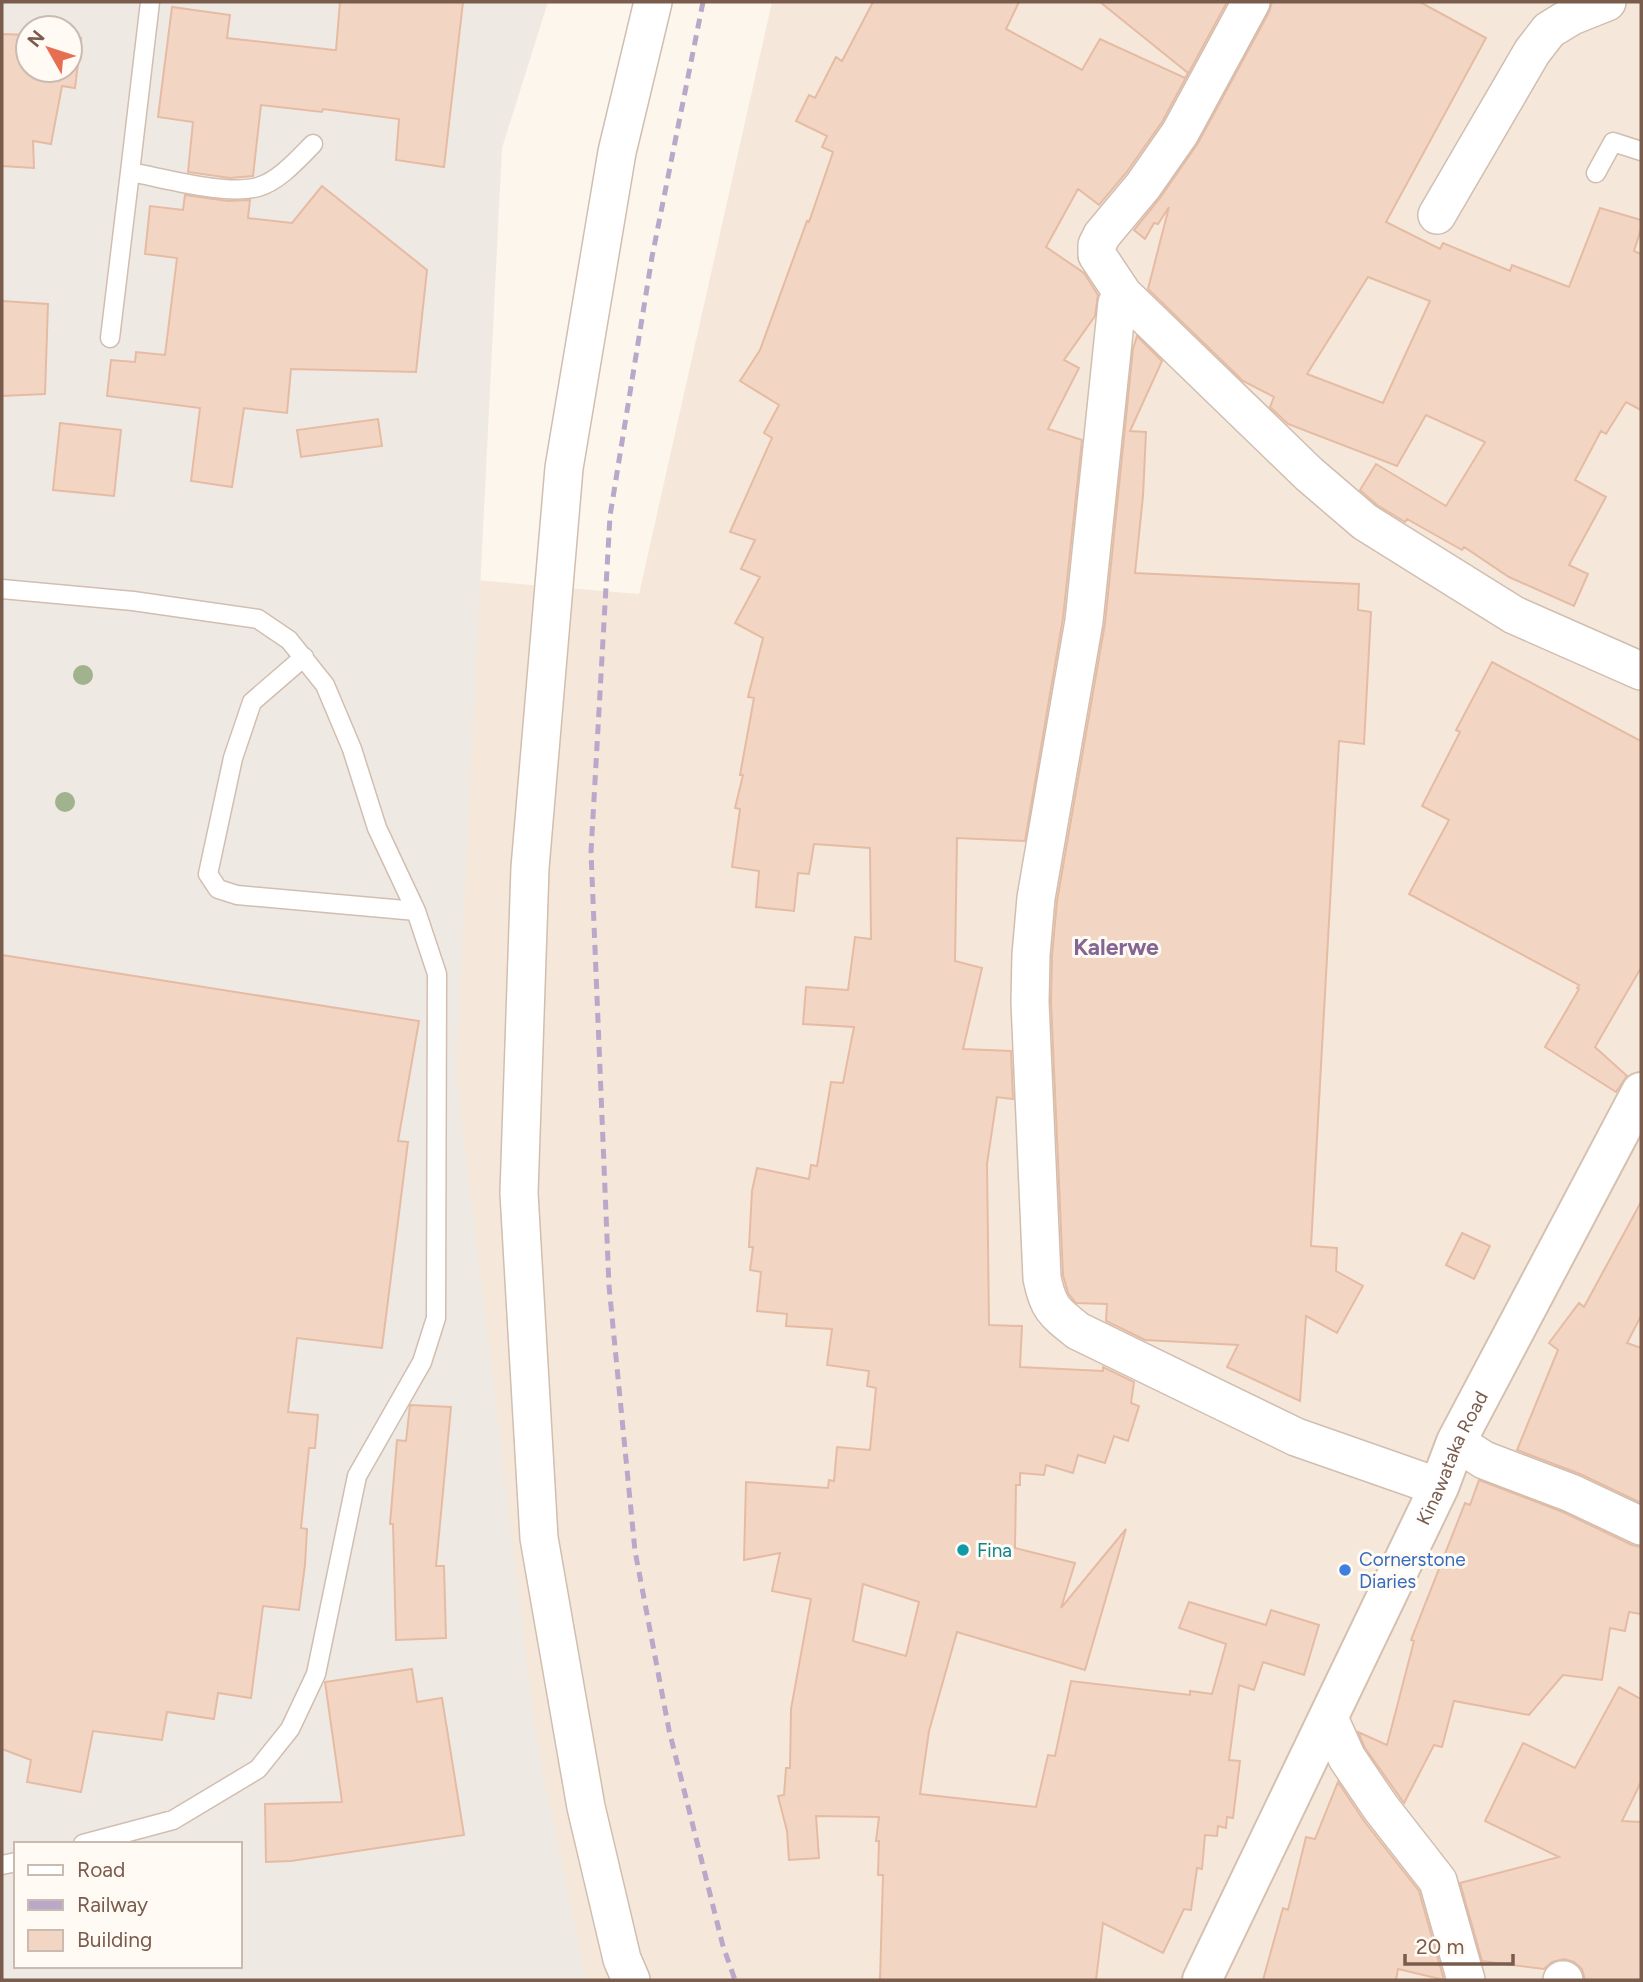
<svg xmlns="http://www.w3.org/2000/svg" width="1643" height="1982" viewBox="0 0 1643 1982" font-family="Figtree,sans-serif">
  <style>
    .residential { fill: #f5e8da; fill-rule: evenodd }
    .industrial { fill: #efe9e4; fill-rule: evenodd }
    .building { fill: #f3d5c3; stroke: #e6bba3; stroke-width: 2; fill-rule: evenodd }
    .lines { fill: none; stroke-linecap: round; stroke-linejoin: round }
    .lane-casing { stroke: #d1beb0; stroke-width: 21 }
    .street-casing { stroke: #d1beb0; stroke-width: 40 }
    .secondary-casing { stroke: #d6c0b0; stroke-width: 42 }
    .lane { stroke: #fff; stroke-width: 18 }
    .street { stroke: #fff; stroke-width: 37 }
    .secondary { stroke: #fff; stroke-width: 38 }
    .rail { stroke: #b9a8c9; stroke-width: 5; stroke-dasharray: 10 7; stroke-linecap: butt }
    .tree { fill: #a0b28e }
    .culture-dot { fill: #0f9aa8; stroke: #fffaf3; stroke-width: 2.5 }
    .shop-dot { fill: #3f7fe0; stroke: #fffaf3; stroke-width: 2.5 }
    .labels { text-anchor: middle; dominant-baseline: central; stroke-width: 6; stroke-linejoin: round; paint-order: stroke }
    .street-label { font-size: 19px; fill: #7a5c4d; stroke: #fffaf3 }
    .culture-label { font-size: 19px; fill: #0d838f; stroke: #fffaf3; text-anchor: start }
    .shop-label { font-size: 19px; fill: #366cbe; stroke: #fffaf3; text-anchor: start }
    .quarter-label { font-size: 23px; font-weight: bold; fill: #846695; stroke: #fffaf3 }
  </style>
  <rect width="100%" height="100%" fill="#fdf6ec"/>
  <!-- residential -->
  <path class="residential" d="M 772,2 L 1641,2 L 1641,1980 L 2,1980 L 2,540 L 639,594 ZM 16,1844 L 240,1844 L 240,1966 L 16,1966 Z"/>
  <!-- industrial -->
  <path class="industrial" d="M 2,2 L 548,2 L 502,148 L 456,1072 L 536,1738 L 586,1980 L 2,1980 ZM 28,28 L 70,28 L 70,70 L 28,70 ZM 16,1844 L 240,1844 L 240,1966 L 16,1966 Z"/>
  <!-- building -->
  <path class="building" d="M 340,2 L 463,2 L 444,167 L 396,160 L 399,119 L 323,109 L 322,112 L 261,105 L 253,176 L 230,178 L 188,172 L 193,122 L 158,117 L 172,7 L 230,15 L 227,38 L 334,50 L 336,50 Z
    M 873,2 L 1019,2 L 1006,29 L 1082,70 L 1100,39 L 1185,78 L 1188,73 L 1100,2 L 1227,2 L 1162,122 L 1126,173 L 1099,205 L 1078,189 L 1046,247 L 1084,273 L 1098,295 L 1095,316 L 1064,360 L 1079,368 L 1048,429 L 1082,440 L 1063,618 L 1025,841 L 957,838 L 955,961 L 982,968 L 963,1049 L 1011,1051 L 1013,1099 L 997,1097 L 987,1164 L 989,1325 L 1022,1326 L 1020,1367 L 1103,1371 L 1103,1367 L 1134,1382 L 1131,1403 L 1139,1406 L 1128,1441 L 1114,1436 L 1105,1463 L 1078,1455 L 1073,1473 L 1046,1465 L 1044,1475 L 1020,1473 L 1020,1485 L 1016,1485 L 1015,1548 L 1075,1563 L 1061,1608 L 1126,1529 L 1085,1670 L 957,1632 L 929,1731 L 920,1794 L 1036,1807 L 1048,1755 L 1055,1756 L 1071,1681 L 1190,1695 L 1190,1691 L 1212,1694 L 1226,1644 L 1179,1628 L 1189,1602 L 1266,1625 L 1271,1610 L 1319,1625 L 1304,1675 L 1263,1662 L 1254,1690 L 1239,1685 L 1229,1760 L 1240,1761 L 1233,1818 L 1227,1817 L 1226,1828 L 1218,1826 L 1217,1836 L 1205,1835 L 1202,1869 L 1197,1868 L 1191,1910 L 1184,1909 L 1163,1953 L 1103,1923 L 1096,1980 L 880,1980 L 883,1875 L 878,1875 L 879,1841 L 876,1841 L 879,1817 L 816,1816 L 819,1858 L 789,1860 L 787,1831 L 778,1796 L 784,1795 L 786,1768 L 790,1768 L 791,1709 L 811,1599 L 772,1591 L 780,1553 L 744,1560 L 746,1482 L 828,1488 L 829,1480 L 834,1481 L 837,1447 L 870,1450 L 876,1388 L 867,1386 L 869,1371 L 827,1365 L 832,1329 L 786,1326 L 787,1314 L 757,1311 L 761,1272 L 750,1270 L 753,1247 L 749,1247 L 752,1191 L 757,1168 L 809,1179 L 811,1165 L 817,1166 L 831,1082 L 843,1083 L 854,1027 L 803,1024 L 806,987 L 848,990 L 855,937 L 871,939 L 870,848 L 814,844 L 809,874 L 798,873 L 794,911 L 756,907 L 759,871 L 732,867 L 740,809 L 735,808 L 743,775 L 740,775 L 754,698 L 748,697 L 763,638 L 735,623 L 760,577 L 741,569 L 755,540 L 730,532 L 772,438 L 764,433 L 779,405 L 740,381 L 760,350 L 807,221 L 809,222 L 833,152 L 822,147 L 827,136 L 796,121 L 809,95 L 815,98 L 836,57 L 842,61 ZM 863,1584 L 919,1602 L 906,1656 L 853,1641 Z
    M 1272,2 L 1420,2 L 1486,38 L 1386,222 L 1440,249 L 1443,243 L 1510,271 L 1512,265 L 1569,287 L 1600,208 L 1641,220 L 1641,229 L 1634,251 L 1641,254 L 1641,410 L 1626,402 L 1606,434 L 1601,431 L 1575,480 L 1606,497 L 1569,565 L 1588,574 L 1574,606 L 1509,577 L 1464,547 L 1462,550 L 1407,519 L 1405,522 L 1377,505 L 1360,490 L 1376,464 L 1446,506 L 1485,442 L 1426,415 L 1397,466 L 1288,424 L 1270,407 L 1274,397 L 1243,381 L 1148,289 L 1169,207 L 1158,224 L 1154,223 L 1145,239 L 1134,230 L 1160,198 L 1198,143 L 1269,12 ZM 1368,277 L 1430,301 L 1383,403 L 1307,374 Z
    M 2,34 L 28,35 L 28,70 L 70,70 L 70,38 L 81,38 L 75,88 L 62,86 L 51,144 L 33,141 L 34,168 L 2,166 Z
    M 322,186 L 427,270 L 416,372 L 291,369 L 287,413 L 244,408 L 232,487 L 191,481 L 200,408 L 107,396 L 111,360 L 135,362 L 136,352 L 165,355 L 177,258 L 145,254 L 150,206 L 183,210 L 185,195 L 228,201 L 250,200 L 248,218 L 292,223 Z
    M 2,301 L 48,304 L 45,394 L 2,396 Z
    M 1137,336 L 1162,361 L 1130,431 L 1146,432 L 1143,496 L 1135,573 L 1359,584 L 1358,610 L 1371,612 L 1364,744 L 1339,741 L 1311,1246 L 1337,1248 L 1336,1271 L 1363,1286 L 1337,1333 L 1306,1316 L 1300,1401 L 1227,1367 L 1238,1345 L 1145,1340 L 1106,1321 L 1107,1304 L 1076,1303 L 1068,1293 L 1063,1275 L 1051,1002 L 1052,956 L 1057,901 L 1105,623 L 1133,349 Z
    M 378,419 L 382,446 L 301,457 L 297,430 Z
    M 60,423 L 121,430 L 114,496 L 53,490 Z
    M 1492,662 L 1641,741 L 1641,968 L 1595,1047 L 1627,1076 L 1616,1092 L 1545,1047 L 1579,989 L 1577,988 L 1579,985 L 1409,894 L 1449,820 L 1422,806 L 1460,732 L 1456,730 Z
    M 2,955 L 419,1021 L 398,1141 L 408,1142 L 382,1348 L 297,1338 L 288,1412 L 318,1415 L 315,1448 L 309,1448 L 301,1528 L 307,1529 L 305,1565 L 299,1610 L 263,1606 L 251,1698 L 218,1693 L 214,1719 L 167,1712 L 162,1740 L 93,1731 L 81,1792 L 27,1782 L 31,1760 L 2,1749 Z
    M 1641,1202 L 1641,1316 L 1627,1343 L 1641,1348 L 1641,1503 L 1580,1474 L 1517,1450 L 1558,1350 L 1549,1343 L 1579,1303 L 1584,1307 Z
    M 1462,1233 L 1490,1246 L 1474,1279 L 1446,1265 Z
    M 410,1405 L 451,1407 L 436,1566 L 444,1566 L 446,1638 L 396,1640 L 393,1524 L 390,1524 L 397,1440 L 406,1441 Z
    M 1479,1480 L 1563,1512 L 1632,1545 L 1641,1547 L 1641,1614 L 1629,1612 L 1625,1631 L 1610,1628 L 1602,1680 L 1563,1675 L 1529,1715 L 1454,1701 L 1442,1747 L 1434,1745 L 1404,1803 L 1365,1748 L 1358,1732 L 1387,1745 L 1414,1641 L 1411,1640 L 1465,1503 L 1470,1505 Z
    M 412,1669 L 417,1702 L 442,1698 L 464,1835 L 291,1861 L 266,1862 L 265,1804 L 342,1802 L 325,1682 Z
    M 1619,1687 L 1641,1699 L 1641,1782 L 1622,1821 L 1641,1822 L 1641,1980 L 1585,1980 L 1582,1969 L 1574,1962 L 1564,1959 L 1552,1962 L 1544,1969 L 1482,1961 L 1460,1883 L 1559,1857 L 1485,1821 L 1523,1743 L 1575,1768 Z
    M 1338,1782 L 1364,1821 L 1419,1891 L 1444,1980 L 1398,1969 L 1396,1980 L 1263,1980 L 1283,1908 L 1288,1910 L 1306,1837 L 1315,1839 Z"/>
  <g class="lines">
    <!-- lane casing -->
    <g class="lane-casing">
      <path id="lane" d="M 150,2 L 130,172 C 164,178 226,196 258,187 C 279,181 298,159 313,144
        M 1596,173 L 1613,142 L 1641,151
        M 110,338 L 130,172
        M 2,589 L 133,601 L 258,619 L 289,640 L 325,685 L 352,749 L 377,828 L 416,911 L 437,974 L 436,1318 L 422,1362 L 357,1476 L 316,1674 L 290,1729 L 258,1769 L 173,1820 L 83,1844
        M 304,657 L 252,702 L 233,758 L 208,874 L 218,889 L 237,895 L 416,911
        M 2,1865 L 16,1862"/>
    </g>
    <!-- street casing -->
    <g class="street-casing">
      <path id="street" d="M 1251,2 L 1180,133 L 1143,186 L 1102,235 L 1097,245 L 1097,255 L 1123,294 L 1309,474 L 1365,522 L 1514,615 L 1641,671
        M 1437,215 L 1532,52 L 1549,30 L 1572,16 L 1607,2
        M 1123,294 L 1117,303 L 1084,621 L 1036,898 L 1031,955 L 1030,1002 L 1042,1278 C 1048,1308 1054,1312 1078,1331 L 1296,1437 L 1439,1487
        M 1456,1442 L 1484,1460 L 1571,1493 L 1641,1526
        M 1329,1718 L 1347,1758 L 1381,1808 L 1438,1881 L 1466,1980
        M 631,1980 L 622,1959 L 586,1807 L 539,1538 L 519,1193 L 530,868 L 564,468 L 617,152 L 653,2
        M 1562,1980 L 1564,1980"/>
    </g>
    <!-- secondary casing -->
    <g class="secondary-casing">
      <g id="secondary">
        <path id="s1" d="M 1202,1980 L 1439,1487 L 1456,1442 L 1641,1092"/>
      </g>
    </g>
    <!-- lane -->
    <use href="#lane" class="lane"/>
    <!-- street -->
    <use href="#street" class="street"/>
    <!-- secondary -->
    <use href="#secondary" class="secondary"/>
    <!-- rail -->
    <path class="rail" d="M 703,2 L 652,257 L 610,516 L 591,852 L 609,1286 L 635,1551 L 669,1730 L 723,1946 L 735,1980"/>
  </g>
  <!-- trees -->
  <g class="tree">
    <circle cx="83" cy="675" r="10"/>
    <circle cx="65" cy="802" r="10"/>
  </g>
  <!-- markers -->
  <circle class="culture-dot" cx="963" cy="1550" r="7"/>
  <circle class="shop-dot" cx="1345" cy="1570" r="7"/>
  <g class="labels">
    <!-- street labels -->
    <g class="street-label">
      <text stroke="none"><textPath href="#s1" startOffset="579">Kinawataka Road</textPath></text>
    </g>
    <!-- culture labels -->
    <g class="culture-label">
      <text x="977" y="1550">Fina</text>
    </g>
    <!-- shop labels -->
    <g class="shop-label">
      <text x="1359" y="1559">Cornerstone<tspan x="1359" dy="22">Diaries</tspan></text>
    </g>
    <!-- quarter labels -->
    <g class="quarter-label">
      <text x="1116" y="947">Kalerwe</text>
    </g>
  </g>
  <!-- border -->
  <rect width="1643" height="1982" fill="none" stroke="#7a5c4d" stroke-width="7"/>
  <!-- legend -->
  <rect x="14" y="1842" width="228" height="126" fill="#fffaf3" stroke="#cabbb1" stroke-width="2"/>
  <rect x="28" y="1865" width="35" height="10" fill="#ffffff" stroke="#cabbb1" stroke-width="2"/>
  <text x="77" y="1877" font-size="21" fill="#7a5c4d">Road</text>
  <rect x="28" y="1900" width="35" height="10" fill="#b9a8c9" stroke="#cabbb1" stroke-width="2"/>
  <text x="77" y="1912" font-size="21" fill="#7a5c4d">Railway</text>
  <rect x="28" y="1930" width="35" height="21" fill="#f3d5c3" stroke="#cabbb1" stroke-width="2"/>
  <text x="77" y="1947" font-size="21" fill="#7a5c4d">Building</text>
  <!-- north arrow -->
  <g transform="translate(49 49) rotate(309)"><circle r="33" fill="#fffaf3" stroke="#cabbb1" stroke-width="2"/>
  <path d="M0-5L12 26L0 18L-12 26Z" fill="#e76f51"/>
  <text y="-10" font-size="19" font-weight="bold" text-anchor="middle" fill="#7a5c4d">N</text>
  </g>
  <!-- scale -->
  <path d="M1405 1954v10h108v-10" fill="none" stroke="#7a5c4d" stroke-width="3.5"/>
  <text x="1416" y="1954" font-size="21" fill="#7a5c4d" stroke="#fffaf3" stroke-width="5" paint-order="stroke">20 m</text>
</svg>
